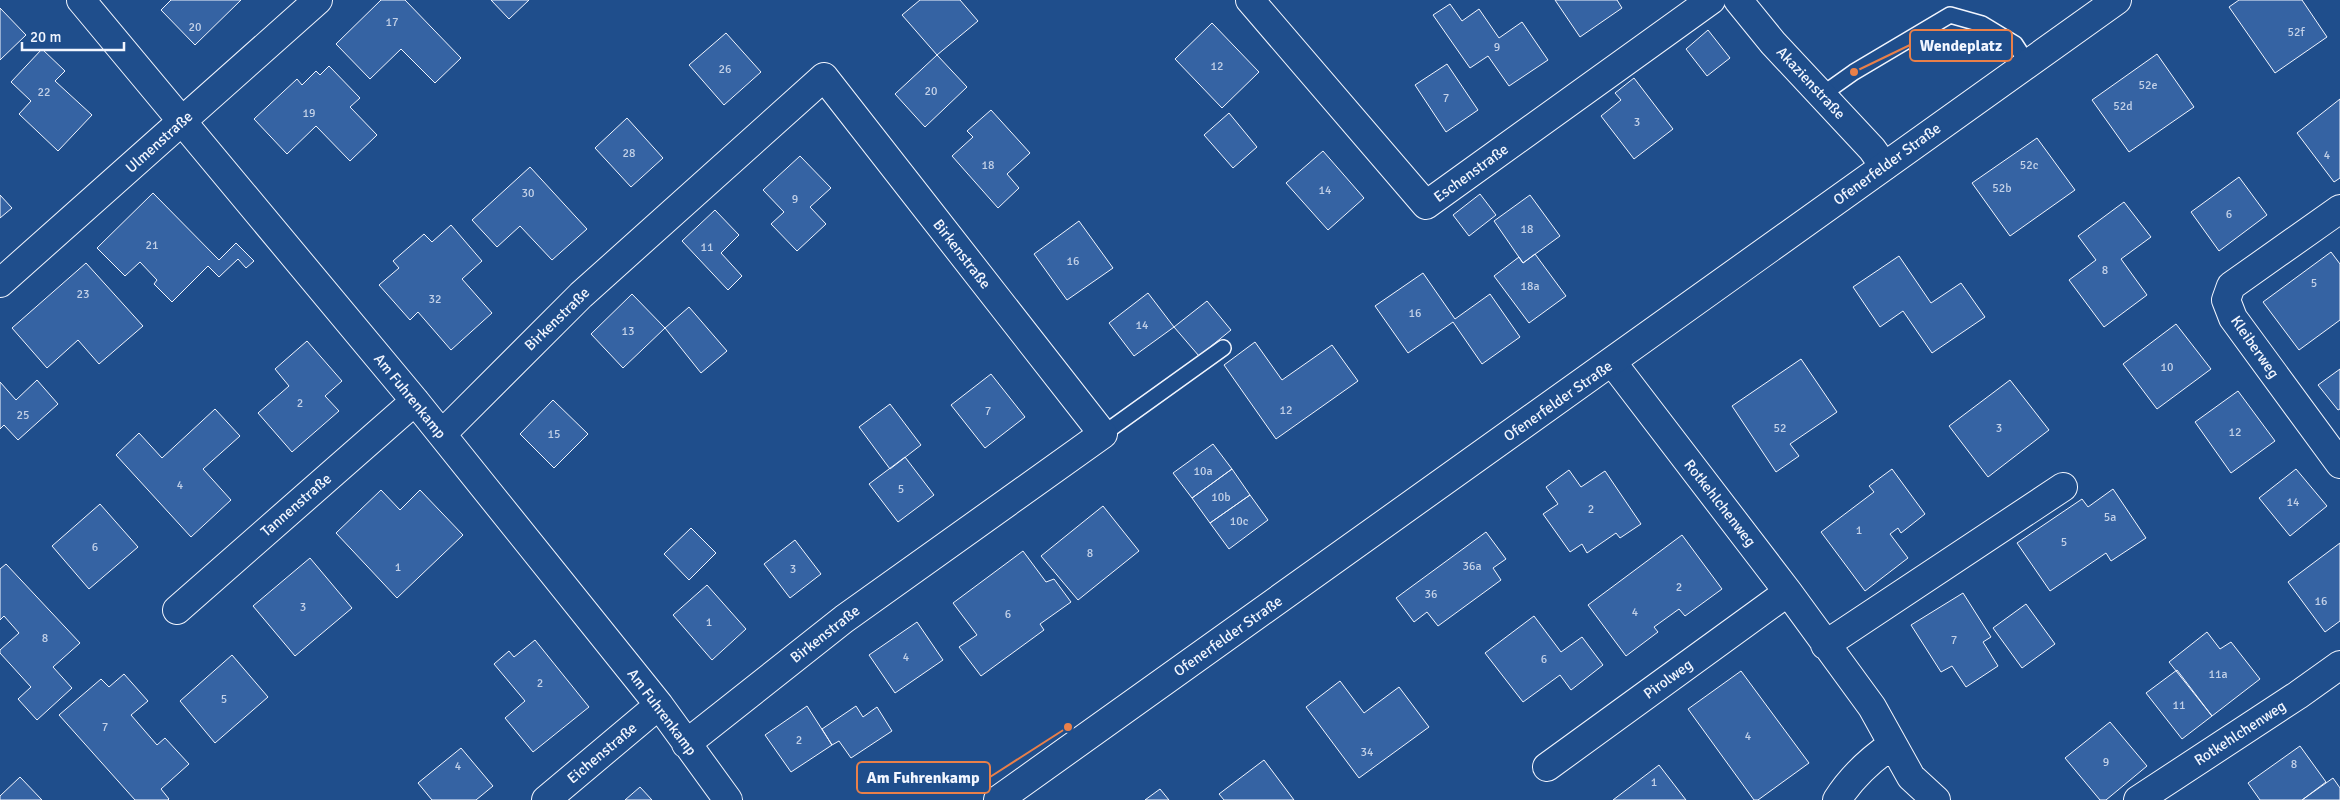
<svg xmlns="http://www.w3.org/2000/svg" width="2340" height="800" viewBox="0 0 2340 800" font-family="Signika,sans-serif">
  <style>
    .building { fill: #3563a3; stroke: #f2f6ff }
    .lines { fill: none; stroke-linecap: round; stroke-linejoin: round }
    .lane-casing { stroke: #f2f6ff; stroke-width: 18 }
    .street-casing { stroke: #f2f6ff; stroke-width: 30 }
    .secondary-casing { stroke: #f2f6ff; stroke-width: 30 }
    .lane { stroke: #1f4e8c; stroke-width: 15 }
    .street { stroke: #1f4e8c; stroke-width: 28 }
    .secondary { stroke: #1f4e8c; stroke-width: 28 }
    .labels { text-anchor: middle; dominant-baseline: central; stroke-width: 4; stroke-linejoin: round; paint-order: stroke }
    .number-label { font-size: 12px; fill: #c3d1e8 }
    .street-label { font-size: 15px; fill: #f2f6ff; stroke: #1f4e8c }
    .leader { fill: none; stroke: #ea8049; stroke-width: 2 }
    .callout-dot { fill: #ea8049; stroke: #1f4e8c; stroke-width: 2 }
    .callout { fill: #1f4e8c; stroke: #ea8049; stroke-width: 2 }
    .callout-label { font-size: 16px; text-anchor: middle; font-weight: bold; fill: #f2f6ff }
  </style>
  <rect width="100%" height="100%" fill="#1f4e8c"/>
  <!-- building -->
  <path class="building" d="M 171,0 L 241,0 L 195,45 L 161,10 Z
    M 381,0 L 405,0 L 461,58 L 435,83 L 401,49 L 370,79 L 336,44 Z
    M 491,0 L 529,0 L 509,19 Z
    M 920,0 L 960,0 L 978,21 L 937,55 L 902,15 Z
    M 1555,0 L 1617,0 L 1622,8 L 1580,37 Z
    M 2239,0 L 2302,0 L 2327,37 L 2275,73 L 2229,7 Z
    M 1450,4 L 1462,21 L 1479,9 L 1499,38 L 1522,22 L 1548,60 L 1509,86 L 1488,56 L 1470,68 L 1433,15 Z
    M 0,8 L 26,35 L 0,60 Z
    M 1212,23 L 1259,72 L 1222,108 L 1175,59 Z
    M 1708,30 L 1730,58 L 1707,76 L 1686,49 Z
    M 726,33 L 761,72 L 724,105 L 689,65 Z
    M 42,49 L 65,71 L 55,81 L 92,115 L 58,151 L 19,114 L 31,101 L 11,82 Z
    M 2157,54 L 2194,107 L 2129,152 L 2092,100 Z
    M 937,55 L 967,87 L 925,127 L 895,94 Z
    M 1447,64 L 1478,110 L 1446,132 L 1415,85 Z
    M 329,66 L 360,98 L 350,107 L 377,135 L 350,161 L 316,126 L 287,154 L 254,119 L 297,79 L 302,85 L 316,71 L 320,75 Z
    M 1634,78 L 1673,129 L 1634,159 L 1601,116 L 1621,100 L 1615,93 Z
    M 2340,99 L 2340,178 L 2334,182 L 2297,133 Z
    M 991,110 L 1030,153 L 1007,174 L 1019,188 L 998,208 L 952,156 L 973,137 L 967,131 Z
    M 1229,113 L 1257,147 L 1233,168 L 1204,135 Z
    M 627,118 L 663,158 L 631,187 L 595,148 Z
    M 2037,138 L 2075,190 L 2010,236 L 1972,183 Z
    M 1323,151 L 1364,198 L 1328,230 L 1286,183 Z
    M 800,156 L 831,188 L 810,207 L 826,224 L 797,251 L 771,224 L 784,212 L 763,190 Z
    M 530,167 L 587,229 L 552,260 L 520,226 L 497,247 L 472,220 Z
    M 2239,177 L 2267,215 L 2219,251 L 2191,212 Z
    M 153,193 L 219,260 L 236,243 L 254,261 L 246,268 L 238,259 L 219,277 L 208,266 L 172,302 L 154,284 L 157,280 L 140,262 L 125,276 L 97,248 Z
    M 1480,194 L 1496,215 L 1469,236 L 1453,215 Z
    M 0,195 L 12,208 L 0,218 Z
    M 1530,195 L 1560,236 L 1523,263 L 1494,221 Z
    M 2124,202 L 2151,237 L 2121,259 L 2147,295 L 2104,327 L 2069,280 L 2096,260 L 2078,236 Z
    M 715,210 L 739,235 L 721,253 L 742,276 L 728,290 L 682,241 Z
    M 1079,221 L 1113,268 L 1067,300 L 1034,254 Z
    M 451,225 L 482,261 L 462,279 L 492,313 L 451,350 L 418,312 L 410,320 L 379,285 L 399,268 L 393,261 L 424,234 L 432,242 Z
    M 2331,252 L 2340,264 L 2340,320 L 2299,350 L 2263,302 Z
    M 1535,254 L 1566,296 L 1529,323 L 1494,276 L 1519,257 L 1523,263 Z
    M 1899,256 L 1931,303 L 1961,283 L 1985,317 L 1932,353 L 1903,311 L 1880,327 L 1853,287 Z
    M 86,263 L 143,326 L 99,364 L 78,340 L 47,368 L 12,328 Z
    M 1423,273 L 1455,319 L 1490,294 L 1520,337 L 1482,364 L 1453,322 L 1408,353 L 1375,306 Z
    M 1148,293 L 1174,327 L 1134,356 L 1109,323 Z
    M 632,294 L 665,328 L 623,368 L 591,334 Z
    M 1207,301 L 1231,330 L 1199,356 L 1174,327 Z
    M 689,307 L 727,351 L 701,373 L 665,328 Z
    M 2176,324 L 2211,369 L 2157,409 L 2123,364 Z
    M 307,341 L 342,381 L 325,396 L 339,411 L 292,452 L 258,413 L 289,386 L 275,369 Z
    M 1255,342 L 1282,380 L 1332,345 L 1358,381 L 1276,439 L 1224,365 Z
    M 1801,359 L 1837,412 L 1790,444 L 1799,456 L 1776,472 L 1732,406 Z
    M 2340,369 L 2340,409 L 2338,410 L 2318,385 Z
    M 991,374 L 1025,417 L 985,448 L 951,405 Z
    M 37,380 L 58,404 L 18,440 L 4,425 L 0,429 L 0,382 L 16,400 Z
    M 2010,380 L 2049,430 L 1988,477 L 1949,426 Z
    M 2238,391 L 2275,441 L 2231,473 L 2195,422 Z
    M 553,400 L 588,434 L 554,468 L 520,434 Z
    M 890,404 L 921,445 L 890,469 L 859,427 Z
    M 215,409 L 240,436 L 203,469 L 231,500 L 191,537 L 116,455 L 139,433 L 162,458 Z
    M 1213,444 L 1232,469 L 1192,498 L 1173,473 Z
    M 905,457 L 934,495 L 898,522 L 869,484 Z
    M 1232,469 L 1250,495 L 1210,523 L 1192,498 Z
    M 1892,469 L 1925,514 L 1901,533 L 1898,528 L 1890,534 L 1908,558 L 1865,591 L 1821,532 L 1874,492 L 1869,486 Z
    M 2296,469 L 2327,506 L 2290,536 L 2259,498 Z
    M 1569,470 L 1581,487 L 1605,471 L 1641,524 L 1620,538 L 1616,533 L 1587,553 L 1582,544 L 1570,552 L 1543,514 L 1558,504 L 1546,487 Z
    M 2113,489 L 2146,538 L 2111,561 L 2106,553 L 2050,591 L 2017,543 L 2082,499 L 2088,507 Z
    M 381,490 L 400,510 L 420,490 L 463,535 L 397,598 L 336,533 Z
    M 1250,495 L 1268,520 L 1229,549 L 1210,523 Z
    M 100,504 L 138,547 L 89,589 L 52,546 Z
    M 1103,506 L 1139,551 L 1078,600 L 1041,556 Z
    M 691,528 L 716,553 L 689,580 L 664,554 Z
    M 1486,532 L 1506,559 L 1493,568 L 1501,580 L 1438,626 L 1427,612 L 1414,622 L 1396,598 Z
    M 1682,535 L 1722,589 L 1685,616 L 1679,609 L 1654,627 L 1658,632 L 1626,656 L 1588,605 Z
    M 795,540 L 821,574 L 790,598 L 764,564 Z
    M 2340,543 L 2340,621 L 2325,632 L 2288,582 Z
    M 1023,551 L 1046,582 L 1054,579 L 1071,602 L 1040,624 L 1044,630 L 981,676 L 959,647 L 977,635 L 953,603 Z
    M 310,558 L 352,608 L 295,656 L 253,606 Z
    M 6,564 L 80,643 L 53,667 L 72,688 L 37,720 L 18,699 L 31,687 L 0,653 L 0,650 L 19,633 L 4,616 L 0,620 L 0,569 Z
    M 707,585 L 746,629 L 712,660 L 673,615 Z
    M 1963,593 L 1991,637 L 1983,642 L 1998,666 L 1966,687 L 1952,666 L 1941,672 L 1911,625 Z
    M 2026,604 L 2055,644 L 2022,668 L 1993,628 Z
    M 1534,616 L 1561,652 L 1582,637 L 1603,665 L 1571,690 L 1560,675 L 1523,702 L 1485,653 Z
    M 917,622 L 943,660 L 895,693 L 869,655 Z
    M 2207,632 L 2220,649 L 2231,642 L 2260,679 L 2212,716 L 2169,662 Z
    M 535,640 L 589,707 L 533,752 L 505,718 L 525,701 L 494,664 L 509,651 L 514,657 Z
    M 232,655 L 268,697 L 215,743 L 180,701 Z
    M 2177,670 L 2212,716 L 2182,739 L 2146,693 Z
    M 1741,671 L 1809,763 L 1758,800 L 1754,800 L 1688,709 Z
    M 124,674 L 148,701 L 131,715 L 157,745 L 165,738 L 189,764 L 161,789 L 169,799 L 168,800 L 135,800 L 59,715 L 101,679 L 109,687 Z
    M 1340,681 L 1364,713 L 1399,687 L 1429,727 L 1359,778 L 1306,707 Z
    M 807,706 L 832,745 L 791,772 L 765,735 Z
    M 856,706 L 863,717 L 877,707 L 892,731 L 851,758 L 839,741 L 832,745 L 822,729 Z
    M 2110,722 L 2147,766 L 2106,800 L 2100,800 L 2065,758 Z
    M 2300,746 L 2326,782 L 2302,800 L 2260,800 L 2248,783 Z
    M 461,748 L 493,786 L 476,800 L 432,800 L 418,783 Z
    M 1264,760 L 1294,800 L 1224,800 L 1219,794 Z
    M 1659,765 L 1686,800 L 1613,800 Z
    M 20,777 L 42,800 L 0,800 L 0,796 Z
    M 2333,778 L 2340,788 L 2340,800 L 2302,800 Z
    M 640,787 L 652,800 L 625,800 Z
    M 1160,789 L 1169,800 L 1145,800 Z"/>
  <g class="lines">
    <!-- lane casing -->
    <g class="lane-casing">
      <path id="lane" d="M 1823,94 L 1854,72 L 1950,15 L 1982,24 L 2015,44 L 2028,64
        M 1103,434 L 1223,348"/>
    </g>
    <!-- street casing -->
    <g class="street-casing">
      <path id="street" d="M 81,0 L 415,401 L 659,705 L 728,800
        M 1250,0 L 1426,205 L 1711,0
        M 1738,0 L 1773,43 L 1872,149 L 1884,166
        M 2340,209 L 2231,286 L 2226,300 L 2233,318 L 2340,464
        M 0,283 L 318,0
        M 1612,362 L 1788,592 L 1872,707 L 1911,777 L 1936,800
        M 442,434 L 581,295 L 824,77 L 1103,434 L 844,619 L 686,744
        M 177,610 L 415,401
        M 1825,645 L 2063,487
        M 1547,767 L 1788,592
        M 546,800 L 659,705
        M 1837,800 C 1851,778 1870,760 1892,745
        M 2138,800 L 2298,695 L 2340,665"/>
    </g>
    <!-- secondary casing -->
    <g class="secondary-casing">
      <path id="secondary" d="M 998,800 L 2117,0"/>
    </g>
    <!-- lane -->
    <use href="#lane" class="lane"/>
    <!-- street -->
    <use href="#street" class="street"/>
    <!-- secondary -->
    <use href="#secondary" class="secondary"/>
  </g>
  <g class="labels">
    <!-- number labels -->
    <g class="number-label">
      <text x="392" y="22">17</text>
      <text x="195" y="27">20</text>
      <text x="2296" y="32">52f</text>
      <text x="1497" y="47">9</text>
      <text x="1217" y="66">12</text>
      <text x="725" y="69">26</text>
      <text x="2148" y="85">52e</text>
      <text x="931" y="91">20</text>
      <text x="44" y="92">22</text>
      <text x="1446" y="98">7</text>
      <text x="2123" y="106">52d</text>
      <text x="309" y="113">19</text>
      <text x="1637" y="122">3</text>
      <text x="629" y="153">28</text>
      <text x="2327" y="155">4</text>
      <text x="988" y="165">18</text>
      <text x="2029" y="165">52c</text>
      <text x="2002" y="188">52b</text>
      <text x="1325" y="190">14</text>
      <text x="528" y="193">30</text>
      <text x="795" y="199">9</text>
      <text x="2229" y="214">6</text>
      <text x="1527" y="229">18</text>
      <text x="152" y="245">21</text>
      <text x="707" y="247">11</text>
      <text x="1073" y="261">16</text>
      <text x="2105" y="270">8</text>
      <text x="2314" y="283">5</text>
      <text x="1530" y="286">18a</text>
      <text x="83" y="294">23</text>
      <text x="435" y="299">32</text>
      <text x="1415" y="313">16</text>
      <text x="1142" y="325">14</text>
      <text x="628" y="331">13</text>
      <text x="2167" y="367">10</text>
      <text x="300" y="403">2</text>
      <text x="1286" y="410">12</text>
      <text x="988" y="411">7</text>
      <text x="23" y="415">25</text>
      <text x="1780" y="428">52</text>
      <text x="1999" y="428">3</text>
      <text x="2235" y="432">12</text>
      <text x="554" y="434">15</text>
      <text x="1203" y="471">10a</text>
      <text x="180" y="485">4</text>
      <text x="901" y="489">5</text>
      <text x="1221" y="497">10b</text>
      <text x="2293" y="502">14</text>
      <text x="1591" y="509">2</text>
      <text x="2110" y="517">5a</text>
      <text x="1239" y="521">10c</text>
      <text x="1859" y="530">1</text>
      <text x="2064" y="542">5</text>
      <text x="95" y="547">6</text>
      <text x="1090" y="553">8</text>
      <text x="1472" y="566">36a</text>
      <text x="398" y="567">1</text>
      <text x="793" y="569">3</text>
      <text x="1679" y="587">2</text>
      <text x="1431" y="594">36</text>
      <text x="2321" y="601">16</text>
      <text x="303" y="607">3</text>
      <text x="1635" y="612">4</text>
      <text x="1008" y="614">6</text>
      <text x="709" y="622">1</text>
      <text x="45" y="638">8</text>
      <text x="1954" y="640">7</text>
      <text x="906" y="657">4</text>
      <text x="1544" y="659">6</text>
      <text x="2218" y="674">11a</text>
      <text x="540" y="683">2</text>
      <text x="224" y="699">5</text>
      <text x="2179" y="705">11</text>
      <text x="105" y="727">7</text>
      <text x="1748" y="736">4</text>
      <text x="799" y="740">2</text>
      <text x="1367" y="752">34</text>
      <text x="2106" y="762">9</text>
      <text x="2294" y="764">8</text>
      <text x="458" y="766">4</text>
      <text x="1654" y="782">1</text>
    </g>
    <!-- street labels -->
    <g class="street-label">
      <text transform="translate(1811 83) rotate(47)">Akazienstraße</text>
      <text transform="translate(159 142) rotate(-42)">Ulmenstraße</text>
      <text transform="translate(1887 164) rotate(-36)">Ofenerfelder Straße</text>
      <text transform="translate(1471 173) rotate(-36)">Eschenstraße</text>
      <text transform="translate(962 254) rotate(52)">Birkenstraße</text>
      <text transform="translate(557 319) rotate(-44)">Birkenstraße</text>
      <text transform="translate(2255 347) rotate(55)">Kleiberweg</text>
      <text transform="translate(410 396) rotate(51)">Am Fuhrenkamp</text>
      <text transform="translate(1558 401) rotate(-35)">Ofenerfelder Straße</text>
      <text transform="translate(1720 503) rotate(52)">Rotkehlchenweg</text>
      <text transform="translate(296 505) rotate(-41)">Tannenstraße</text>
      <text transform="translate(825 634) rotate(-38)">Birkenstraße</text>
      <text transform="translate(1228 636) rotate(-35)">Ofenerfelder Straße</text>
      <text transform="translate(1668 679) rotate(-36)">Pirolweg</text>
      <text transform="translate(662 712) rotate(53)">Am Fuhrenkamp</text>
      <text transform="translate(2240 733) rotate(-33)">Rotkehlchenweg</text>
      <text transform="translate(602 753) rotate(-40)">Eichenstraße</text>
    </g>
  </g>
  <!-- callouts -->
  <path class="leader" d="M1854 72L1910 45M1068 727L990 777"/>
  <g class="callout-dot">
    <circle cx="1854" cy="72" r="5"/>
    <circle cx="1068" cy="727" r="5"/>
  </g>
  <g class="callout">
    <rect x="1910" y="30" width="102" height="31" rx="5"/>
    <rect x="857" y="762" width="133" height="31" rx="5"/>
  </g>
  <g class="callout-label">
    <text x="1961" y="51">Wendeplatz</text>
    <text x="923" y="783">Am Fuhrenkamp</text>
  </g>
  <!-- scale -->
  <path d="M22 42v8h102v-8" fill="none" stroke="#f2f6ff" stroke-width="2.5"/>
  <text x="30" y="42" font-size="15" fill="#f2f6ff" stroke="#1f4e8c" stroke-width="4" paint-order="stroke">20 m</text>
</svg>
